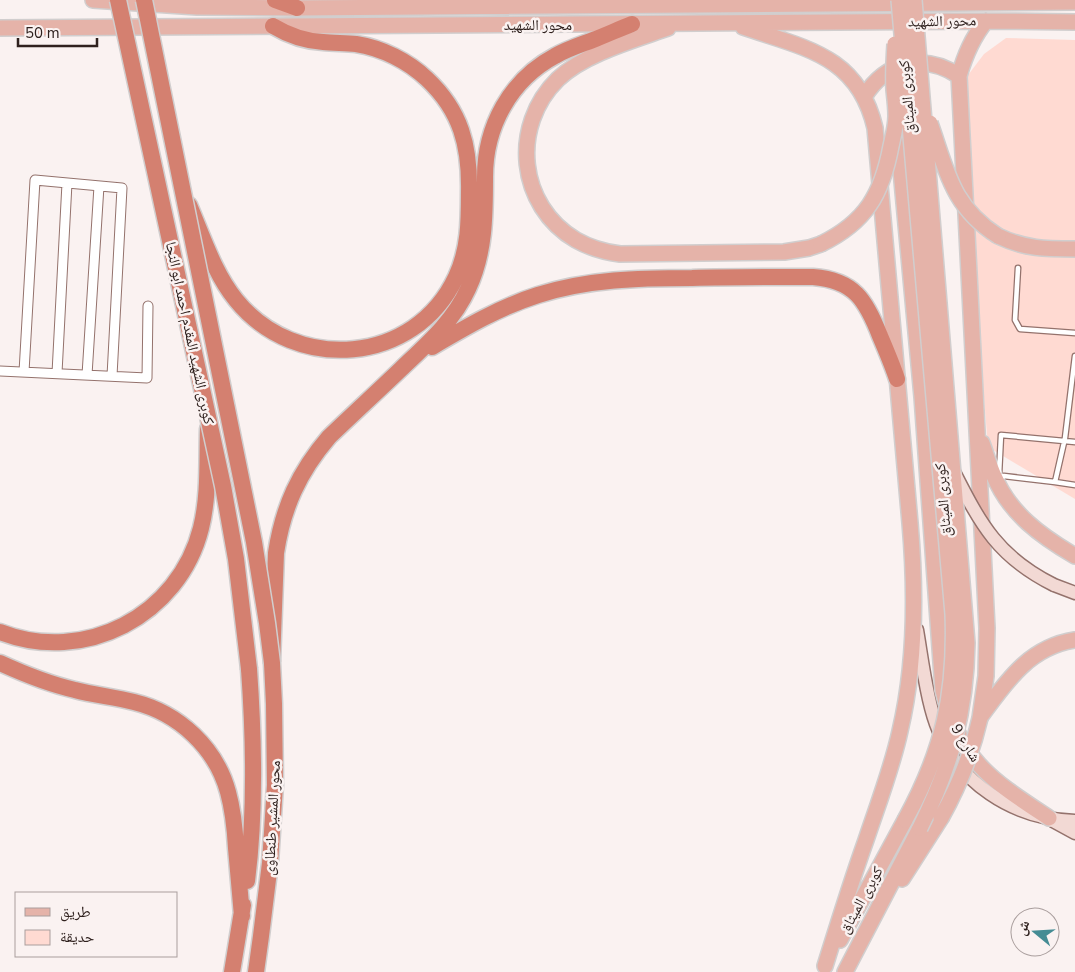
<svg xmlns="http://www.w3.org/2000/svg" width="1075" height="972" viewBox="0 0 1075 972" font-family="'Nunito Sans','Noto Naskh Arabic',sans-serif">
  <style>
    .green { fill: #ffdad2 }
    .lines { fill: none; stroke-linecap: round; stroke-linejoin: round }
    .lane-casing { stroke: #94726c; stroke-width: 7 }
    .street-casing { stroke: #94726c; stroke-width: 11 }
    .secondary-casing { stroke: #94726c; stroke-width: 15 }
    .primary-casing { stroke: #d1cece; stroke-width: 18 }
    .highway-casing { stroke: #d1cece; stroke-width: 19 }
    .lane { stroke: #fff; stroke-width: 4.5 }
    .street { stroke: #fff; stroke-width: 9 }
    .secondary { stroke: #f2d9d4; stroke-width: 12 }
    .primary { stroke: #e5b3a9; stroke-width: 15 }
    .highway { stroke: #d48070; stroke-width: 16 }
    .secondary-bridge-casing { stroke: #94726c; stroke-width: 15; stroke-linecap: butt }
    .primary-bridge-casing { stroke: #d1cece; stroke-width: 18; stroke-linecap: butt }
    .highway-bridge-casing { stroke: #d1cece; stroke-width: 19; stroke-linecap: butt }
    .secondary-bridge { stroke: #f2d9d4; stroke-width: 12 }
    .primary-bridge { stroke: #e5b3a9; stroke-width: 15 }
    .highway-bridge { stroke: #d48070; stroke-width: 16 }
    .labels { text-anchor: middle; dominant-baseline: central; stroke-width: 5; stroke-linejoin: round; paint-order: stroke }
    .street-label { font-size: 15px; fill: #2f211e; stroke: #faf2f1 }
  </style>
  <rect width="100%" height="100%" fill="#faf2f1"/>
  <!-- green -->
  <path class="green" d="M 1006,38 L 1075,40 L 1075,499 L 988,447 L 959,87 L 984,54 Z"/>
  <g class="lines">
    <!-- lane casing -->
    <g class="lane-casing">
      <path id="lane" d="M 1018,268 L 1015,320 L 1020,329 L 1075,333
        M 999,475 L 1001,435 L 1075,442
        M 998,477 L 1004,476 L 1055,482 L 1065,438 L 1075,356
        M 1055,482 L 1075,485"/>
    </g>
    <!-- street casing -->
    <g class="street-casing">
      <path id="street" d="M 0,371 L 147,378 L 148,306
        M 24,372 L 35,180 L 122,188 L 112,376
        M 57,373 L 67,183
        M 87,375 L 99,186"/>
    </g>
    <!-- secondary casing -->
    <g class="secondary-casing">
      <path id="secondary" d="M 1054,585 L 1075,593
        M 917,630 C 922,659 926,696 936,724 C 957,783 1013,819 1075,821
        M 1053,821 L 1075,833"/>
    </g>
    <!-- primary casing -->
    <g class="primary-casing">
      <path id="primary" d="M 93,0 L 197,7 L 297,8 L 1075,2
        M 743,27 C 804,48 858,55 875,128 L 910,523 C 916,592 916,663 900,731 C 892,768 878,804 866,840 C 851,882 838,924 825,966
        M 0,28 L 986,21 L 1075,22
        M 668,28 C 634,40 584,54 558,79 C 510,126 518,206 576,240 C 590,248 604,252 620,254 L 784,252 L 809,248 L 821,244
        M 864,97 C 886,61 925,53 959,76
        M 897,127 L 922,397 L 943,690 C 959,761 993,781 1049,818
        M 998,236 C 1025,249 1046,249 1075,249
        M 982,443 C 986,454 989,465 994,476 C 1010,514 1041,536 1075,556
        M 981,716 C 1006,682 1029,647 1075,640
        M 980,718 L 986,676 L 987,628 L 959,76 C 965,55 972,38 986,21
        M 902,879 L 941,818
        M 840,940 L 905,820
        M 845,972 L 920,828"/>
    </g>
    <!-- highway casing -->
    <g class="highway-casing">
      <path id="highway" d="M 275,0 L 297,8
        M 189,205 C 203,237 214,273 236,300 C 296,374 415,365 456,277 C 469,249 469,221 469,192 C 470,146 461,111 427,79 C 408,61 382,48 356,44 C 345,43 334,43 323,42 C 304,41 288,35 273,26
        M 432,347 C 466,327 500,307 538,295 C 588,279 639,278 692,278 C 732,277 773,277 813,277 C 854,280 866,300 880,336 C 886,350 892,364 897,379
        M 0,632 C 84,665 179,616 201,528 C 209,496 207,462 208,429
        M 0,663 C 24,674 49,684 75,690 C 94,695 114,697 134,702 C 179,713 216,748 228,792 C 233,810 235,830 236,848 C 238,871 240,894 242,916
        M 247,881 C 256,811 254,739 249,669
        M 232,972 L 243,905
        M 256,972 L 261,936 L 270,863 L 275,785 L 274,704 L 272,663 L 276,553 C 283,507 299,472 329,437 C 353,414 377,392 401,369 C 426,345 453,322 468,289 C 485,253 485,216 485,177 C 485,127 510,80 555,56 C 567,49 580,45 593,40 C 606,35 619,29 632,24"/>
    </g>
    <!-- lane -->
    <use href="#lane" class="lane"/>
    <!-- street -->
    <use href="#street" class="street"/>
    <!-- secondary -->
    <use href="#secondary" class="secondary"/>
    <!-- primary -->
    <use href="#primary" class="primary"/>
    <!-- highway -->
    <use href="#highway" class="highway"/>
    <!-- secondary-bridge casing -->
    <g class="secondary-bridge-casing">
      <path id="secondary-bridge" d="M 954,472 C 981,525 998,557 1054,585"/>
    </g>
    <!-- primary-bridge casing -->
    <g class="primary-bridge-casing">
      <path id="primary-bridge" d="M 899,0 L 953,614 C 956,693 943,751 905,820
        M 914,0 L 967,643 C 966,712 951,766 920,828
        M 930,123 C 947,171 952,207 998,236
        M 821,244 C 866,222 882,194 891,146 C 893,137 896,126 896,116 C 896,107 895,99 894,90 C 893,74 894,59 895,44
        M 941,818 C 959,786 972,753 980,718"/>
    </g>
    <!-- highway-bridge casing -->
    <g class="highway-bridge-casing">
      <path id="highway-bridge" d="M 118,0 L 223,486 L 236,559 L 249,669
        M 144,0 L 254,542 L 267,623 L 272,663"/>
    </g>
    <!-- secondary-bridge -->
    <use href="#secondary-bridge" class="secondary-bridge"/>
    <!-- primary-bridge -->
    <use href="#primary-bridge" class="primary-bridge"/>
    <!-- highway-bridge -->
    <use href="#highway-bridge" class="highway-bridge"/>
  </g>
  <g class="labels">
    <!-- street labels -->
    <g class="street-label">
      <text transform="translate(942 21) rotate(-1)">محور الشهيد</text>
      <text x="538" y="25">محور الشهيد</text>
      <text transform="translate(907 97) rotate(-95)">كوبرى الميثاق</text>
      <text transform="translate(190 333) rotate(78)">كوبرى الشهيد المقدم احمد ابو النجا</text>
      <text transform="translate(943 500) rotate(-95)">كوبرى الميثاق</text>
      <text transform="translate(966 743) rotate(58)">شارع 9</text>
      <text transform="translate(272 818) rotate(-87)">محور المشير طنطاوى</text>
      <text transform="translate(861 900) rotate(-61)">كوبرى الميثاق</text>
    </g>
  </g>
  <!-- legend -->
  <rect x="15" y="892" width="162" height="65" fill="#faf2f1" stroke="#a99e9d"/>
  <rect x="25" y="908" width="25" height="8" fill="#e5b3a9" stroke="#a99e9d"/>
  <text x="60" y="917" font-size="15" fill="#2f211e">طريق</text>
  <rect x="25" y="930" width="25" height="15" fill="#ffdad2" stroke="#a99e9d"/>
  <text x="60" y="942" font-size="15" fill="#2f211e">حديقة</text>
  <!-- north arrow -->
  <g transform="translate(1035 932) rotate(288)"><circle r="24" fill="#faf2f1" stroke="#a99e9d"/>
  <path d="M0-4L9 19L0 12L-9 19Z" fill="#458c94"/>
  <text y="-8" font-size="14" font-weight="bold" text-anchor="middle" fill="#2f211e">ش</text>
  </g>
  <!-- scale -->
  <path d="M18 38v8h79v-8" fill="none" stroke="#2f211e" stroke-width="2.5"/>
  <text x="25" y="38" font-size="15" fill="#2f211e" stroke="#faf2f1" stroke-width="4" paint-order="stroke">50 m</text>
</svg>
